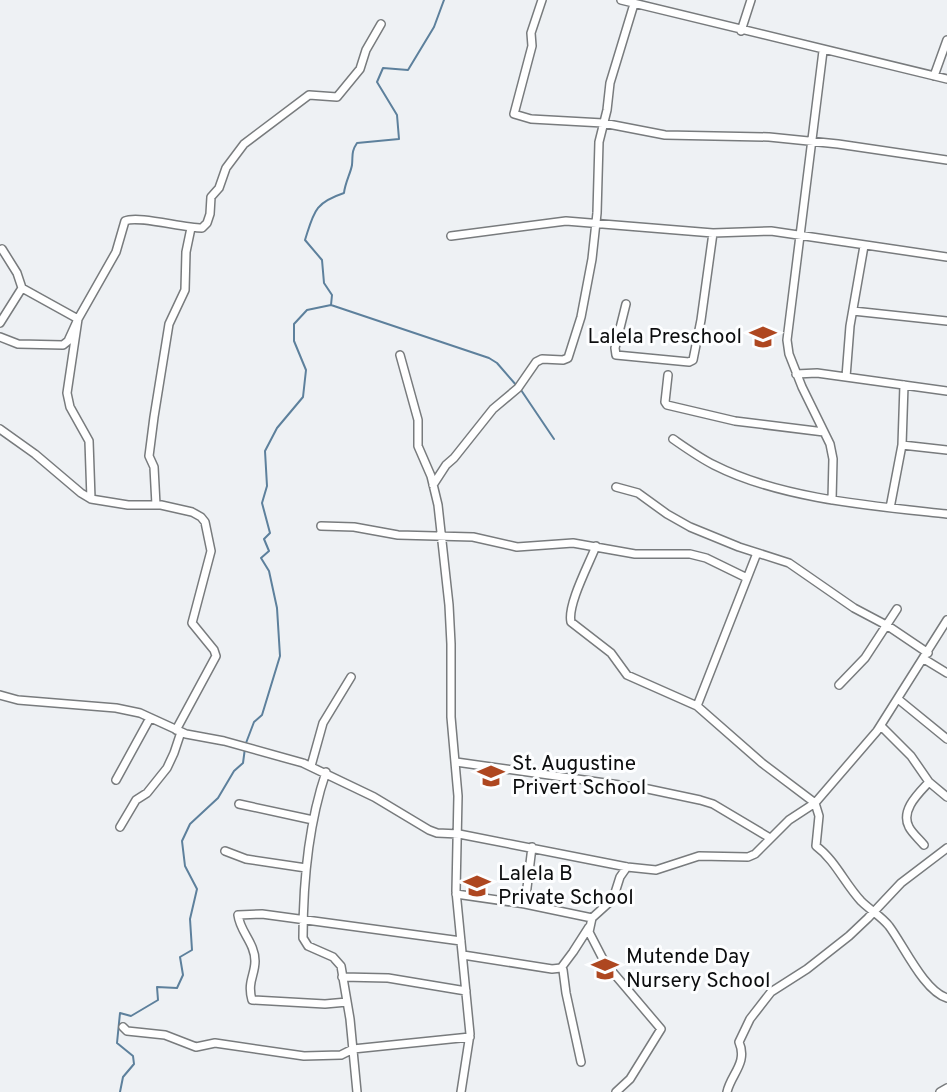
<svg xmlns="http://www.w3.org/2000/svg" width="947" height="1092" viewBox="0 0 947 1092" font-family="Overpass,sans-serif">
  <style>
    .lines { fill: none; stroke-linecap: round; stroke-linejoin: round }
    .stream { stroke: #5d809c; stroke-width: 2 }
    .minor-casing { stroke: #787b7d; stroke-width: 10 }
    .minor { stroke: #fff; stroke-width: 7 }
    .labels { text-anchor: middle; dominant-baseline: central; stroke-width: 6; stroke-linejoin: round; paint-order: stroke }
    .poi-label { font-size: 21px; fill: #0c0d0e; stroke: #fdfeff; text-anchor: start }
  </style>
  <rect width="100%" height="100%" fill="#eef1f4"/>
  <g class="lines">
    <!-- stream -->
    <path class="stream" d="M 331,305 L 489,358 L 497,363 L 517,386
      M 521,390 L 554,439
      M 246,743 L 254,722 L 262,715 L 280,656 L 277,608 L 269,571 L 261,558 L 269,551 L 264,539 L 270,533 L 262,503 L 267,486 L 265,451 L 277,428 L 303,397 L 306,370 L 294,341 L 294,324 L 307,310 L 331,305 L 332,295 L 324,283 L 322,260 L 305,240 C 314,212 314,203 344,193 C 345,183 351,172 352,165 C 353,155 351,152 357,143 L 399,139 L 397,115 L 377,82 L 383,68 L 408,70 L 434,27 L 444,0
      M 120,1092 L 123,1077 L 134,1064 L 133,1056 L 117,1043 L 120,1013 L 131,1016 L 158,1000 L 157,987 L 177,988 L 183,975 L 180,957 L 192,950 L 190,919 L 197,889 L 185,866 L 182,841 L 190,824 L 218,798 L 234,771 L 243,763 L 245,748"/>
    <!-- minor casing -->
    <g class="minor-casing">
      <path id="minor" d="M 542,0 L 531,33 L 532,46 L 514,114 L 531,119 L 603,123 L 665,135 L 769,137 L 838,144 L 947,160
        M 621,0 L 947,79
        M 741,31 L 751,0
        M 823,51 L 787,340 L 789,354 L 802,387 L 830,444 L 833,459 L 832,500
        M 934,76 L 947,40
        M 451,236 L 566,221 L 713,233 L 771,231 L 947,257
        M 626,304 L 615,348 L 616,355 L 689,362 L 693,360 L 701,320 L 713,233
        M 853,311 L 947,321
        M 0,323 L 22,288
        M 0,337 L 18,344 L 63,345 L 68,341 L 78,319 L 22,288 L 17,273 L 2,249
        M 400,355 L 418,420 L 418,446 L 431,476 L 438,505 L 449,605 L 451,644 L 451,717 L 458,796 L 456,891 L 470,1034 L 461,1092
        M 796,374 L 817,373 L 947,391
        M 668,375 L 665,402 L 667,405 L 735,421 L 824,432
        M 846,377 L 850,326 L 864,246
        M 0,429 L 35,454 L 81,493 L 91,499 L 128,505 L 161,505 L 192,512 L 201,517 L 205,522 L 211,551 L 192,623 L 214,650 L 216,656 L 176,730
        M 673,439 C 686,448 700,458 714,465 C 781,499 873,506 947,514
        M 902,445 L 947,450
        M 433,485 L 446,465 L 454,458 L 493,409 L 518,388 L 536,362 L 542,359 L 563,360 L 568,358 L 581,317 L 592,259 L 597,213 L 599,142 L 607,110 L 610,83 L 634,4
        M 616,487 L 638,493 L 667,514 L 690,527 L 739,547 L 789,563 L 854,608 L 888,626 L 928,653
        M 91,499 L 89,441 L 70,407 L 67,393 L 78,319 L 116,252 L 125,221 C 138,215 182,228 202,228 L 207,223 L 210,214 L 211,197 L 219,188 L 226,168 L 244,144 L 309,95 L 337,97 L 360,69 L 366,50 L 381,24
        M 156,505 L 154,467 L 149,456 L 154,417 L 169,324 L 185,290 L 186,252 L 191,228
        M 890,508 L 902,445 L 904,385
        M 321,526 L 354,527 L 398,535 L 473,537 L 517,547 L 573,543 L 635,554 L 690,554 L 706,558 L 747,578
        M 947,620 L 877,731 L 815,803 L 819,816 L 816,846 C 835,860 845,884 861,901 C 870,910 881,916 889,926 C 904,946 924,991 947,998
        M 924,659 L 947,673
        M 839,685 L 865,658 L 897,609
        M 0,695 L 18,700 L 116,708 L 140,713 L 186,734 L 224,741 L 303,763 L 374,797 L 429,830 L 437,833 L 459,834 L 627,867 L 656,870 L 699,856 L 748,857 L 755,854 L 789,820 L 815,803 L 762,763 L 697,706 L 627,675 L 611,653 L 571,622 C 567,605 589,564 596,546
        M 898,699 L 947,739
        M 697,706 L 757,553
        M 881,726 L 911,756 L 929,782 C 919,793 900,810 909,827 C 912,833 919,839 924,845
        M 456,762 L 648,789 L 700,800 L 713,804 L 770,838
        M 311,766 L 323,723 L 351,677
        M 326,772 C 308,825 303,883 303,938 L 308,946 L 333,957 L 341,966 L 350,1019 L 357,1092
        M 116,780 L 150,718
        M 929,782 L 947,797
        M 239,804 L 313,820
        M 120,827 L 136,800 L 147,793 L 167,768 L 174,753 L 181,732
        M 532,847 L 525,904 L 592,918
        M 225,851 L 246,859 L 306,868
        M 456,894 L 525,904
        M 463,955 L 552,969 L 561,968 L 573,952 L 589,927
        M 561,968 L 563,970 L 566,993 L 581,1062
        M 342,977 L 388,978 L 466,991
        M 347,1002 L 325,1004 L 252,1000 C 247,982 255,975 255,961 C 255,943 240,932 238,915 L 262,914 L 461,941
        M 123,1027 L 127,1031 L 165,1035 L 196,1047 L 215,1043 L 304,1056 L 341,1055 L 353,1049 L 470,1037
        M 616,1092 L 630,1079 L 661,1029 L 605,963 L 589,932 L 592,918 L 613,899 L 620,877 L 627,867
        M 727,1092 C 731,1074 748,1063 739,1042 L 750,1019 L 771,992 L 807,969 L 849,936 L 868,918 L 901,883 L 947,848
        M 940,1092 L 947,1088"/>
    </g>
    <!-- minor -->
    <use href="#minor" class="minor"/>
  </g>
  <!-- icons -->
  <defs>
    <g id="school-bare" transform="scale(2.1)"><path d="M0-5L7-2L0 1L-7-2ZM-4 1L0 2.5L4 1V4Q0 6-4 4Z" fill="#ae4720" stroke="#fdfeff" stroke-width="2.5" paint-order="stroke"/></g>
  </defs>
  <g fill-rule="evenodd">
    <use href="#school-bare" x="763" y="337"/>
    <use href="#school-bare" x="491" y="776"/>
    <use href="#school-bare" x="477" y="886"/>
    <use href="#school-bare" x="605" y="969"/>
  </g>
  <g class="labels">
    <!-- poi labels -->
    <g class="poi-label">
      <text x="742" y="337" text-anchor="end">Lalela Preschool</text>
      <text x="512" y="764">St. Augustine<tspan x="512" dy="24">Privert School</tspan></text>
      <text x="498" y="874">Lalela B<tspan x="498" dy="24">Private School</tspan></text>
      <text x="626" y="957">Mutende Day<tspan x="626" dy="24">Nursery School</tspan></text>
    </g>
  </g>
</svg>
